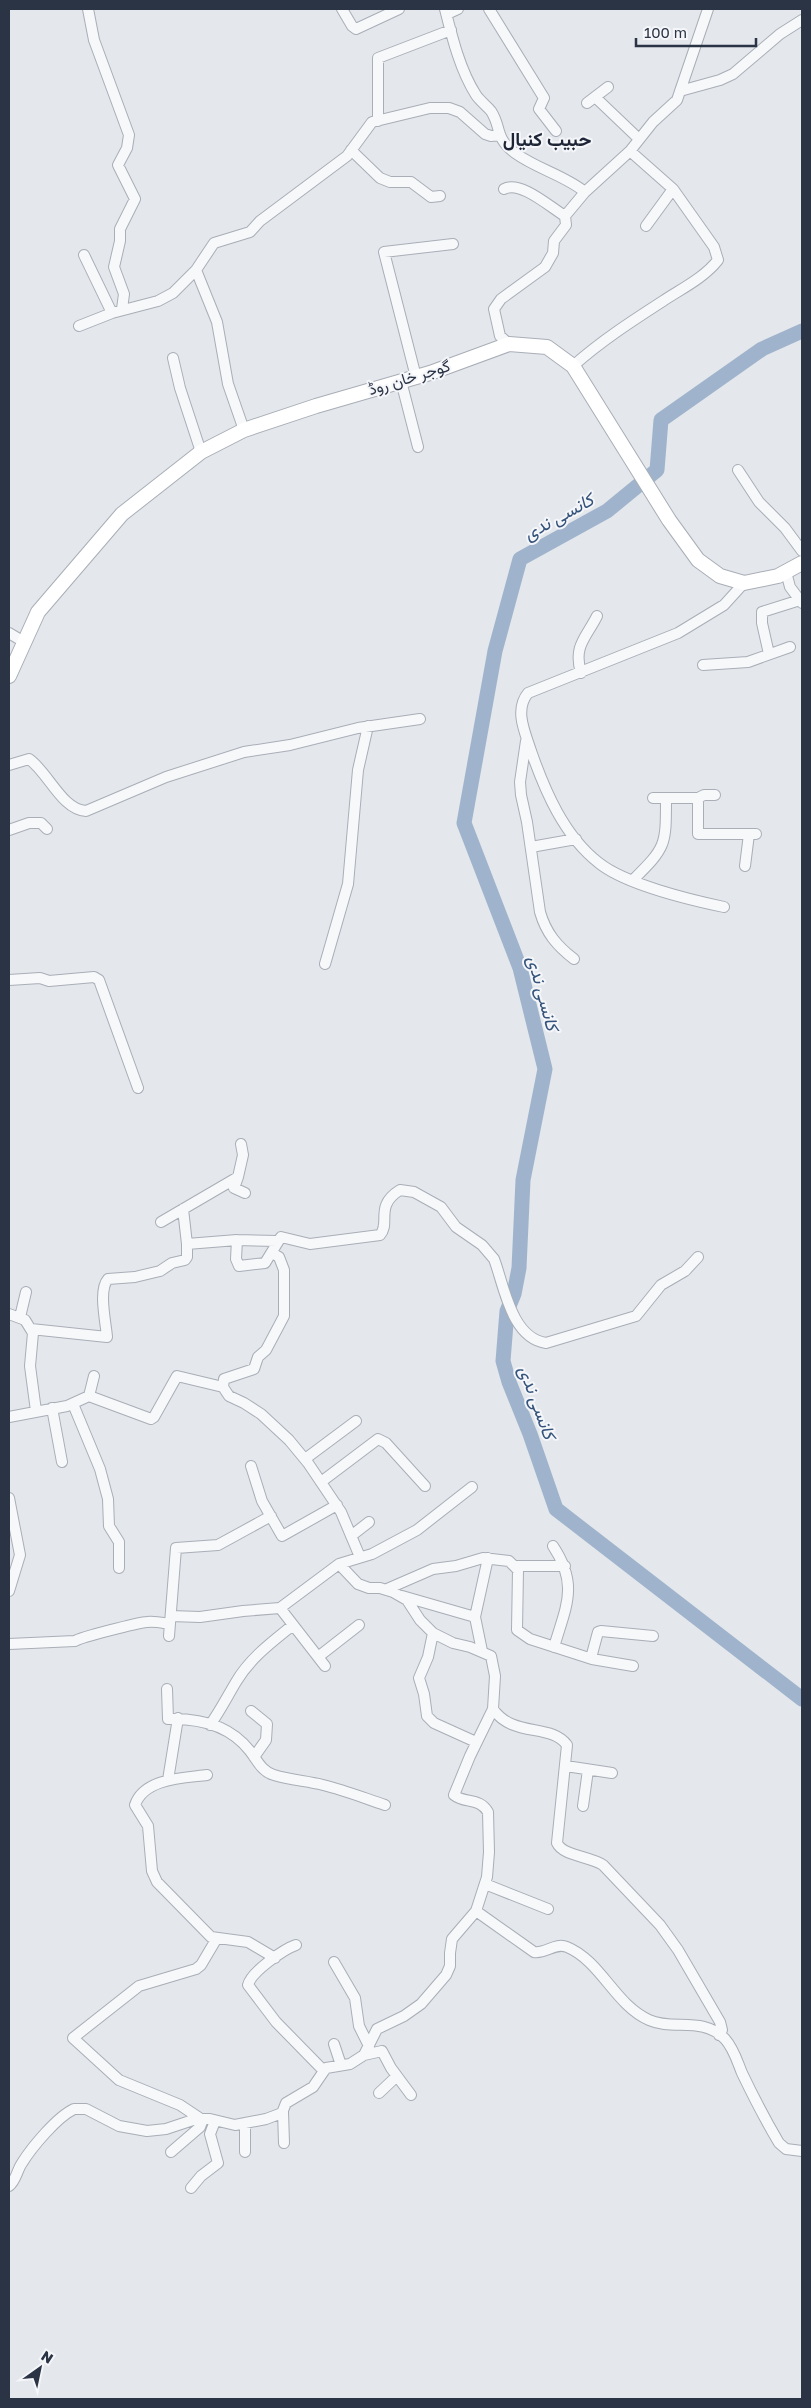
<svg xmlns="http://www.w3.org/2000/svg" width="811" height="2408" viewBox="0 0 811 2408" font-family="'Golos Text',Vazirmatn,sans-serif">
  <style>
    .lines { fill: none; stroke-linecap: round; stroke-linejoin: round }
    .river { stroke: #9fb4cc; stroke-width: 15 }
    .minor-casing { stroke: #a9aeb7; stroke-width: 12 }
    .secondary-casing { stroke: #a9aeb7; stroke-width: 16 }
    .minor { stroke: #f7f8fa; stroke-width: 10 }
    .secondary { stroke: #fff; stroke-width: 14 }
    .labels { text-anchor: middle; dominant-baseline: central; stroke-width: 4; stroke-linejoin: round; paint-order: stroke }
    .street-label { font-size: 16px; fill: #2b3445; stroke: #f4f6f9 }
    .water-label { font-size: 18px; font-style: italic; fill: #34527a; stroke: #f4f6f9 }
    .quarter-label { font-size: 19px; font-weight: bold; fill: #1d2536; stroke: #f4f6f9 }
  </style>
  <rect width="100%" height="100%" fill="#e4e7ec"/>
  <g class="lines">
    <!-- river -->
    <path class="river" d="M 802,331 L 762,349 L 661,420 L 657,470 L 607,511 L 520,559 L 495,651 L 464,823 L 520,968 L 545,1069 L 523,1180 L 519,1268 L 514,1294 L 507,1311 L 503,1361 L 509,1382 L 530,1434 L 556,1509 L 802,1699"/>
    <!-- minor casing -->
    <g class="minor-casing">
      <path id="minor" d="M 88,9 L 94,40 L 129,135 L 127,148 L 118,165 L 135,199 L 120,229 L 120,241 L 114,267 L 124,294 L 122,309
        M 342,9 L 352,26 L 356,29 L 399,9
        M 445,9 C 452,37 460,70 476,95 C 480,101 487,106 491,111 C 502,128 494,137 515,153 C 537,169 564,175 585,192
        M 489,9 L 544,98 L 539,109 L 556,131
        M 447,14 L 458,9
        M 680,91 L 720,80 L 733,74 L 780,34 L 802,20
        M 595,97 L 639,139
        M 587,103 L 608,87
        M 378,121 L 378,58 L 451,30
        M 351,150 L 380,178 L 390,182 L 411,182 L 431,197 L 440,196
        M 504,189 C 520,180 550,207 565,216
        M 646,226 L 673,189
        M 84,255 L 112,313 L 158,301 L 173,293 L 196,270 L 214,243 L 250,232 L 260,221 L 347,156 L 372,122 L 430,108 L 449,108 L 460,112 L 485,134 L 491,136 L 499,135
        M 196,270 L 217,322 L 228,384 L 244,430
        M 79,326 L 112,313
        M 509,344 L 500,336 L 494,309 L 501,299 L 545,267 L 553,253 L 554,241 L 566,225 L 565,216 L 585,192 L 630,151
        M 173,358 L 180,388 L 201,452
        M 573,366 C 601,341 632,321 663,301 C 681,289 704,278 718,260 L 714,247 L 673,189 L 630,151 L 653,122 L 677,100 L 708,9
        M 416,377 L 384,252 L 453,244
        M 401,381 L 418,447
        M 738,470 L 759,502 L 785,528 L 802,551
        M 786,572 L 790,587 L 802,603
        M 9,633 L 24,642
        M 769,654 L 762,623 L 762,612 L 800,600
        M 703,665 L 748,662 L 790,647
        M 581,673 C 573,646 586,638 597,616
        M 526,741 L 520,782 L 521,795 L 527,822 L 540,912 C 546,933 557,946 574,959
        M 9,765 L 29,759 C 48,772 62,810 86,811 L 166,777 L 244,752 L 290,745 L 358,728 L 420,719
        M 653,798 L 698,798 L 704,795 L 715,795
        M 698,798 L 698,834 L 756,834
        M 9,830 L 29,823 L 41,823 L 47,829
        M 531,847 L 576,839
        M 745,866 L 749,834
        M 633,880 C 666,847 666,846 666,799
        M 724,907 C 691,900 625,884 599,863 C 564,836 545,791 531,751 C 525,732 514,710 528,693 L 678,633 L 724,605 L 744,583
        M 325,964 L 348,884 L 358,770 L 368,726
        M 9,980 L 40,978 L 49,981 L 94,977 L 99,980 L 138,1088
        M 238,1177 L 234,1188 L 245,1193
        M 183,1209 L 187,1244
        M 161,1222 L 238,1177 L 243,1155 L 241,1144
        M 237,1240 L 236,1259 L 239,1266 L 265,1263 L 281,1237 L 310,1244 L 380,1235 C 391,1223 374,1206 400,1190 L 414,1192 L 441,1207 L 456,1227 L 482,1245 L 494,1259 C 504,1285 511,1338 546,1343 L 636,1316 L 661,1285 L 685,1271 L 698,1257
        M 9,1314 L 25,1320 L 33,1333 L 30,1366 L 36,1411
        M 20,1317 L 26,1292
        M 31,1329 L 107,1337 C 106,1323 98,1290 108,1279 L 135,1277 L 160,1271 L 172,1263 L 185,1260 L 187,1257 L 187,1244 L 237,1240 L 277,1241
        M 223,1387 L 224,1379 L 254,1369 L 258,1357 L 266,1350 L 284,1316 L 284,1270 L 279,1257 L 272,1253
        M 89,1396 L 94,1376
        M 73,1404 L 100,1469 L 108,1499 L 109,1526 L 119,1542 L 119,1568
        M 52,1408 L 62,1462
        M 9,1417 L 67,1406 L 89,1396 L 151,1419 L 154,1417 L 177,1376 L 223,1387 L 229,1396 L 244,1403 L 261,1414 L 289,1440 L 308,1463 L 341,1512 L 360,1557
        M 305,1459 L 356,1421
        M 251,1466 L 262,1501 L 282,1536 L 337,1505
        M 321,1482 L 378,1439 L 386,1443 L 425,1486
        M 9,1498 L 20,1555 L 9,1591
        M 351,1536 L 369,1522
        M 553,1546 C 579,1585 566,1606 554,1647
        M 516,1566 L 565,1566
        M 387,1589 L 433,1569 L 456,1566 L 483,1558 L 509,1561 L 518,1570 L 517,1630 L 530,1639 L 592,1659 L 633,1666
        M 402,1596 L 475,1617
        M 280,1608 L 325,1666
        M 171,1616 L 200,1617 L 243,1611 L 280,1608 L 339,1564 L 372,1554 L 417,1530 L 472,1487
        M 433,1633 L 428,1657 L 419,1678 L 424,1694 L 427,1716 L 434,1723 L 476,1742
        M 169,1636 L 176,1548 L 218,1545 L 271,1516
        M 9,1644 L 75,1641 C 81,1637 137,1623 147,1622 C 155,1621 163,1623 170,1624
        M 482,1651 L 475,1617 L 488,1558
        M 318,1657 L 359,1625
        M 591,1658 L 598,1632 L 601,1631 L 653,1636
        M 167,1689 L 168,1719 C 200,1718 230,1725 250,1751 C 257,1760 262,1772 274,1775 C 290,1780 307,1781 323,1785 C 344,1790 364,1798 385,1805
        M 493,1709 C 513,1738 551,1723 567,1745 L 557,1843 C 563,1856 589,1856 603,1865 L 660,1925 L 678,1950 L 720,2022 L 722,2030 L 719,2035
        M 251,1711 L 267,1724 L 266,1740 L 254,1757
        M 210,1725 C 220,1711 227,1697 236,1682 C 250,1658 272,1642 293,1625
        M 566,1766 L 612,1773
        M 207,1775 C 184,1778 144,1778 135,1805 L 148,1826 L 152,1871 L 157,1882 L 211,1937 L 248,1942 L 275,1958
        M 168,1780 L 178,1718
        M 583,1806 L 588,1770
        M 485,1884 L 548,1909
        M 476,1911 L 534,1952 C 546,1954 555,1942 567,1947 C 601,1961 615,2005 649,2020 C 673,2031 703,2016 725,2039 C 734,2049 737,2061 742,2073 C 753,2096 766,2121 779,2143 L 786,2149 L 802,2151
        M 296,1945 C 284,1949 251,1972 248,1985 L 276,2022 L 323,2070
        M 334,1962 L 355,1998 L 359,2026 L 369,2046
        M 334,2044 L 341,2065
        M 364,2055 L 382,2051 L 391,2068 L 411,2095
        M 379,2093 L 397,2076
        M 283,2112 L 284,2143
        M 201,2119 L 180,2105 L 119,2080 L 73,2038 L 139,1986 L 196,1969 L 201,1965 L 217,1938
        M 171,2152 L 200,2127 L 203,2119
        M 245,2152 L 245,2123
        M 9,2186 C 16,2181 17,2170 22,2163 C 32,2147 57,2117 74,2109 L 86,2109 L 119,2126 L 147,2131 L 166,2129 L 196,2119 L 210,2119 L 235,2125 L 266,2119 L 282,2113 L 286,2103 L 313,2087 L 326,2068 L 350,2064 L 364,2055 L 377,2029 L 404,2016 L 421,2004 L 446,1975 L 450,1966 L 450,1953 L 452,1939 L 476,1911 L 487,1877 L 489,1852 L 488,1812 C 479,1797 465,1804 454,1795 L 470,1756 L 493,1709 L 495,1676 L 491,1656 L 470,1647 L 453,1643 L 433,1633 L 420,1620 L 407,1600 L 393,1592 L 380,1588 L 369,1588 L 358,1584 L 339,1564
        M 191,2188 L 201,2176 L 218,2163 L 210,2134 L 215,2121"/>
    </g>
    <!-- secondary casing -->
    <g class="secondary-casing">
      <path id="secondary" d="M 9,676 L 38,612 L 122,514 L 201,452 L 244,430 L 316,406 L 430,373 L 509,344 L 547,347 L 573,366 L 669,520 L 698,560 L 720,576 L 744,583 L 778,576 L 802,563"/>
    </g>
    <!-- minor -->
    <use href="#minor" class="minor"/>
    <!-- secondary -->
    <use href="#secondary" class="secondary"/>
  </g>
  <g class="labels">
    <!-- street labels -->
    <g class="street-label">
      <text transform="translate(409 377) rotate(-17)">گوجر خان روڈ</text>
    </g>
    <!-- water labels -->
    <g class="water-label">
      <text transform="translate(558 516) rotate(-29)">کانسی ندی</text>
      <text transform="translate(544 993) rotate(75)">کانسی ندی</text>
      <text transform="translate(538 1402) rotate(70)">کانسی ندی</text>
    </g>
    <!-- quarter labels -->
    <g class="quarter-label">
      <text x="547" y="138">حبیب کنیال</text>
    </g>
  </g>
  <!-- border -->
  <rect width="811" height="2408" fill="none" stroke="#2b3445" stroke-width="20"/>
  <!-- north arrow -->
  <g transform="translate(40 2368) rotate(33)" stroke="#f4f6f9" stroke-width="4" paint-order="stroke">
  <path d="M0-4L9 19L0 12L-9 19Z" fill="#2b3445"/>
  <text y="-8" font-size="14" font-weight="bold" text-anchor="middle" fill="#2b3445">N</text>
  </g>
  <!-- scale -->
  <path d="M636 38v8h120v-8" fill="none" stroke="#2b3445" stroke-width="2.5"/>
  <text x="644" y="38" font-size="15" fill="#2b3445" stroke="#f4f6f9" stroke-width="4" paint-order="stroke">100 m</text>
</svg>
